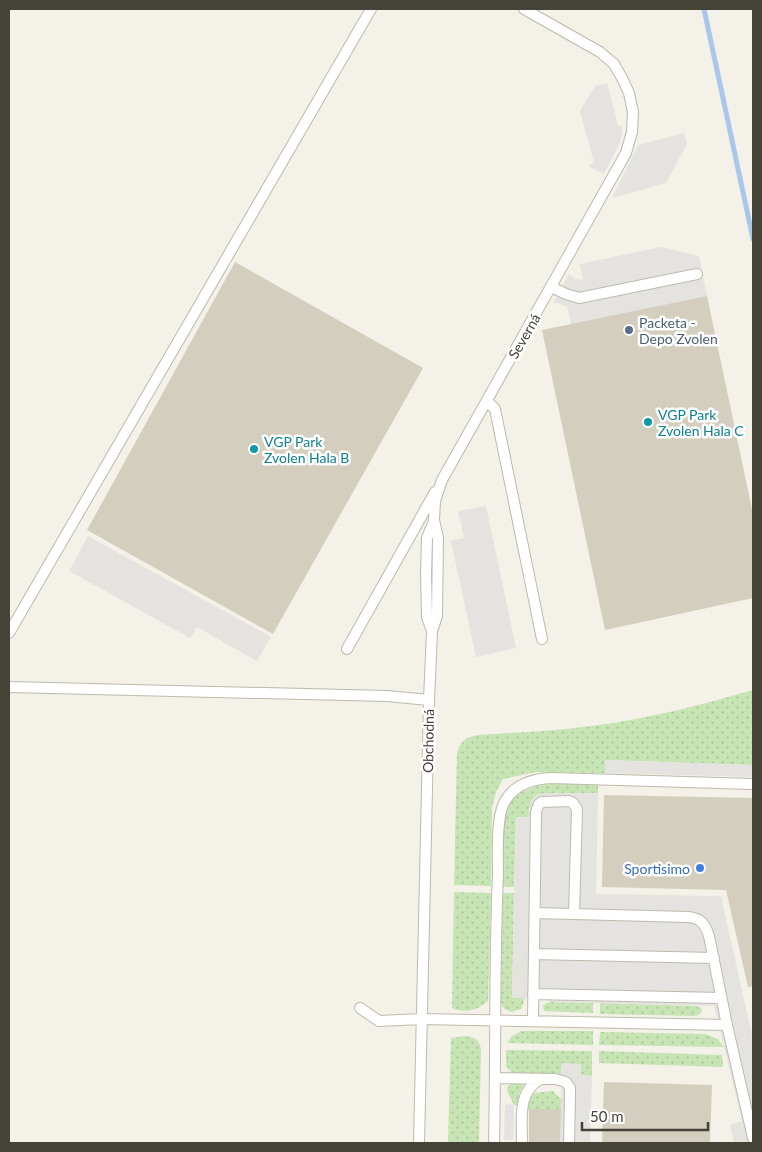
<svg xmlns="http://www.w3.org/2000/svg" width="762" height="1152" viewBox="0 0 762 1152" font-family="Lato,sans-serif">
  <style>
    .grass { fill: url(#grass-dots) }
    .parking { fill: #e4e3df }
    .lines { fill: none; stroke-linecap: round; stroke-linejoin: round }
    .stream { stroke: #a9c6eb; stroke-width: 5 }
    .building { fill: #d3cebe }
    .lane-casing { stroke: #bdbaab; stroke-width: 12 }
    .lane { stroke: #fff; stroke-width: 10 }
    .service-dot { fill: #5c6f8a; stroke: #fff; stroke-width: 2 }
    .culture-dot { fill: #0f9aa8; stroke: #fff; stroke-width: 2 }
    .shop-dot { fill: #3f7fe0; stroke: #fff; stroke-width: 2 }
    .labels { text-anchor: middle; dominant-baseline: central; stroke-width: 5; stroke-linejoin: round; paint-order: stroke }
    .service-label { font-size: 14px; fill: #4e5e75; stroke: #fff; text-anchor: start }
    .street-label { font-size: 14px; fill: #454237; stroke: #fff }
    .culture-label { font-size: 14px; fill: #0d838f; stroke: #fff; text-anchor: start }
    .shop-label { font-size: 14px; fill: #366cbe; stroke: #fff; text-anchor: end }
  </style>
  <defs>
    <pattern id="grass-dots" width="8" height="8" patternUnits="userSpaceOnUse" patternTransform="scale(1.25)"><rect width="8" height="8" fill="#c7e4b4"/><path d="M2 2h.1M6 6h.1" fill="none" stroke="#acc59b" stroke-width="1.8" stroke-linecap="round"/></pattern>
  </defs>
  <rect width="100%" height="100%" fill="#f3f1e8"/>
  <!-- grass -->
  <path class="grass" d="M 753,690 L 753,765 L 605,760 L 605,773 L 536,772 L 503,779 L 496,792 L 492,808 L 491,886 L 454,885 L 457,755 C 459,742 465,737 478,735 C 507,733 537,732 566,729 C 630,723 692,708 753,690 Z
    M 552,784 L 598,784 L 598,793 L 544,793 L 529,808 L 529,817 L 516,817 L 514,887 L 503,887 C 503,866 500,824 509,806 C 516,790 537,785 552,784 Z
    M 454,892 L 491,893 L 488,1001 C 478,1010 465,1014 452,1008 Z
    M 503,893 L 514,893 L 512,998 L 525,998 L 521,1009 L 511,1012 L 503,1008 L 501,1002 Z
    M 550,1002 L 593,1003 L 593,1013 L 544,1011 L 543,1005 Z
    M 600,1003 L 696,1006 L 701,1008 L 702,1011 L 699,1015 L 695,1016 L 600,1014 Z
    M 521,1031 L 593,1031 L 593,1045 L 507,1043 L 512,1036 Z
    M 600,1032 L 705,1034 L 718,1039 L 724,1047 L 599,1045 Z
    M 465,1036 C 475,1037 479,1039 481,1049 L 479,1143 L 448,1143 L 451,1038 Z
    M 506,1050 L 592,1051 L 592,1076 L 580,1075 L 562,1063 L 561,1075 L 512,1073 L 506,1066 Z
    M 599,1051 L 722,1055 L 723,1067 L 599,1063 Z
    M 513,1083 L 525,1083 L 519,1094 L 519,1105 L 514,1105 L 507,1091 L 508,1086 Z
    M 553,1091 L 561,1099 L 561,1109 L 527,1109 L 530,1096 L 533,1093 Z"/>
  <!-- parking -->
  <path class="parking" d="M 607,83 L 618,125 L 621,126 L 622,125 L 622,133 L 620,142 L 604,174 L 588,166 L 593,163 L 593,159 L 580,111 L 595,86 Z
    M 684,133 L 687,144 L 666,183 L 612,198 L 638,145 Z
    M 661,247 L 699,256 L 707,296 L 571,325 L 567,307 L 558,303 L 553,303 L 569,274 L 575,279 L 583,280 L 580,264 Z
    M 486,506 L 516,648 L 476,657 L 451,541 L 464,538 L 458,511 Z
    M 88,536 L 271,637 L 257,661 L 197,627 L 190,638 L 69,571 Z
    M 605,760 L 753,765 L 753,777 L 605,773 Z
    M 544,793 L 598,793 L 596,894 L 721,896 L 753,1040 L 753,1143 L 734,1143 L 730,1125 L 742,1121 L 714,1006 L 550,1002 L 550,999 L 512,998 L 516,817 L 529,817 L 531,801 L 534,797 L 537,794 Z
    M 562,1063 L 581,1064 L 581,1075 L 592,1076 L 590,1143 L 560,1143 Z
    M 505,1104 L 514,1105 L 513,1140 L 504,1140 Z"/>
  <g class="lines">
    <!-- stream -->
    <path class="stream" d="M 704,9 L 753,239"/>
  </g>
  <!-- building -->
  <path class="building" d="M 235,262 L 423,368 L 273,634 L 87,530 Z
    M 707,296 L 753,514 L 753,598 L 605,630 L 542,330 Z
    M 604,795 L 753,798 L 753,986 L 748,987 L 726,890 L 602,887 Z
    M 604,1082 L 712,1085 L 710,1143 L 602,1143 Z
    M 529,1109 L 561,1109 L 560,1143 L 529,1143 Z"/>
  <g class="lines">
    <!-- lane casing -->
    <g class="lane-casing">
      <path id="lane" d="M 551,287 L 566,294 L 579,298 L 697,274
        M 487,401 L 495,409 L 542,639
        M 432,631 L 427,617 L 426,574 L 427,538 L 434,521
        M 9,633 L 371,9
        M 347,649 L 435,492
        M 9,687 L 387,696 L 429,700 L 419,1143
        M 429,700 L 432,631 L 437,616 L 438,538 L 434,520 L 435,501 L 442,480 L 626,153 L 632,132 L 633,112 L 629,93 L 622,78 L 614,64 L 600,52 L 524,9
        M 535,913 L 688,917 C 701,918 705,924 709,936 L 727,1025 L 753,1138
        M 534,954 L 714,958
        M 533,994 L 721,998
        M 360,1008 L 379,1021 L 422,1019 L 727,1025
        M 533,1021 L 536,812 L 539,804 L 542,802 L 569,801 L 573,803 L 577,809 L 574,914
        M 496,1078 L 555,1079 L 566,1082 L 570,1088 L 570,1096 L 569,1143
        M 494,1143 C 496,1054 494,964 498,874 C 498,856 496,818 504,803 C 513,785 532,779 551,778 L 753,784
        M 522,1143 C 522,1120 517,1091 541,1079"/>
    </g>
    <!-- lane -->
    <use href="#lane" class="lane"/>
  </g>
  <!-- markers -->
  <circle class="service-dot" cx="629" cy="330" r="5"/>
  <g class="culture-dot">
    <circle cx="648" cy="422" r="5"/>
    <circle cx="254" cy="449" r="5"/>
  </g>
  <circle class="shop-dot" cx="700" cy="868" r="5"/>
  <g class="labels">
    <!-- service labels -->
    <g class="service-label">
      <text x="639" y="322">Packeta -<tspan x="639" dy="16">Depo Zvolen</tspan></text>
    </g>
    <!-- street labels -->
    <g class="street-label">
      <text transform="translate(524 336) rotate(-60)">Severná</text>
      <text transform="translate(428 741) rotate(-89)">Obchodná</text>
    </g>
    <!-- culture labels -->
    <g class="culture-label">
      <text x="658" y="414">VGP Park<tspan x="658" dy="16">Zvolen Hala C</tspan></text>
      <text x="264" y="441">VGP Park<tspan x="264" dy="16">Zvolen Hala B</tspan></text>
    </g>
    <!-- shop labels -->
    <g class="shop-label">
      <text x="690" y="868">Sportisimo</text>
    </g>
  </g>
  <!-- border -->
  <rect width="762" height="1152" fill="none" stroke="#454237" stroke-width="20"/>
  <!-- scale -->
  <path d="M582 1122v8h126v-8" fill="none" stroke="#454237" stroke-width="2.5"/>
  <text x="590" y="1122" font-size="15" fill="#454237" stroke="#ffffff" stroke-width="4" paint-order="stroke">50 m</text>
</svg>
